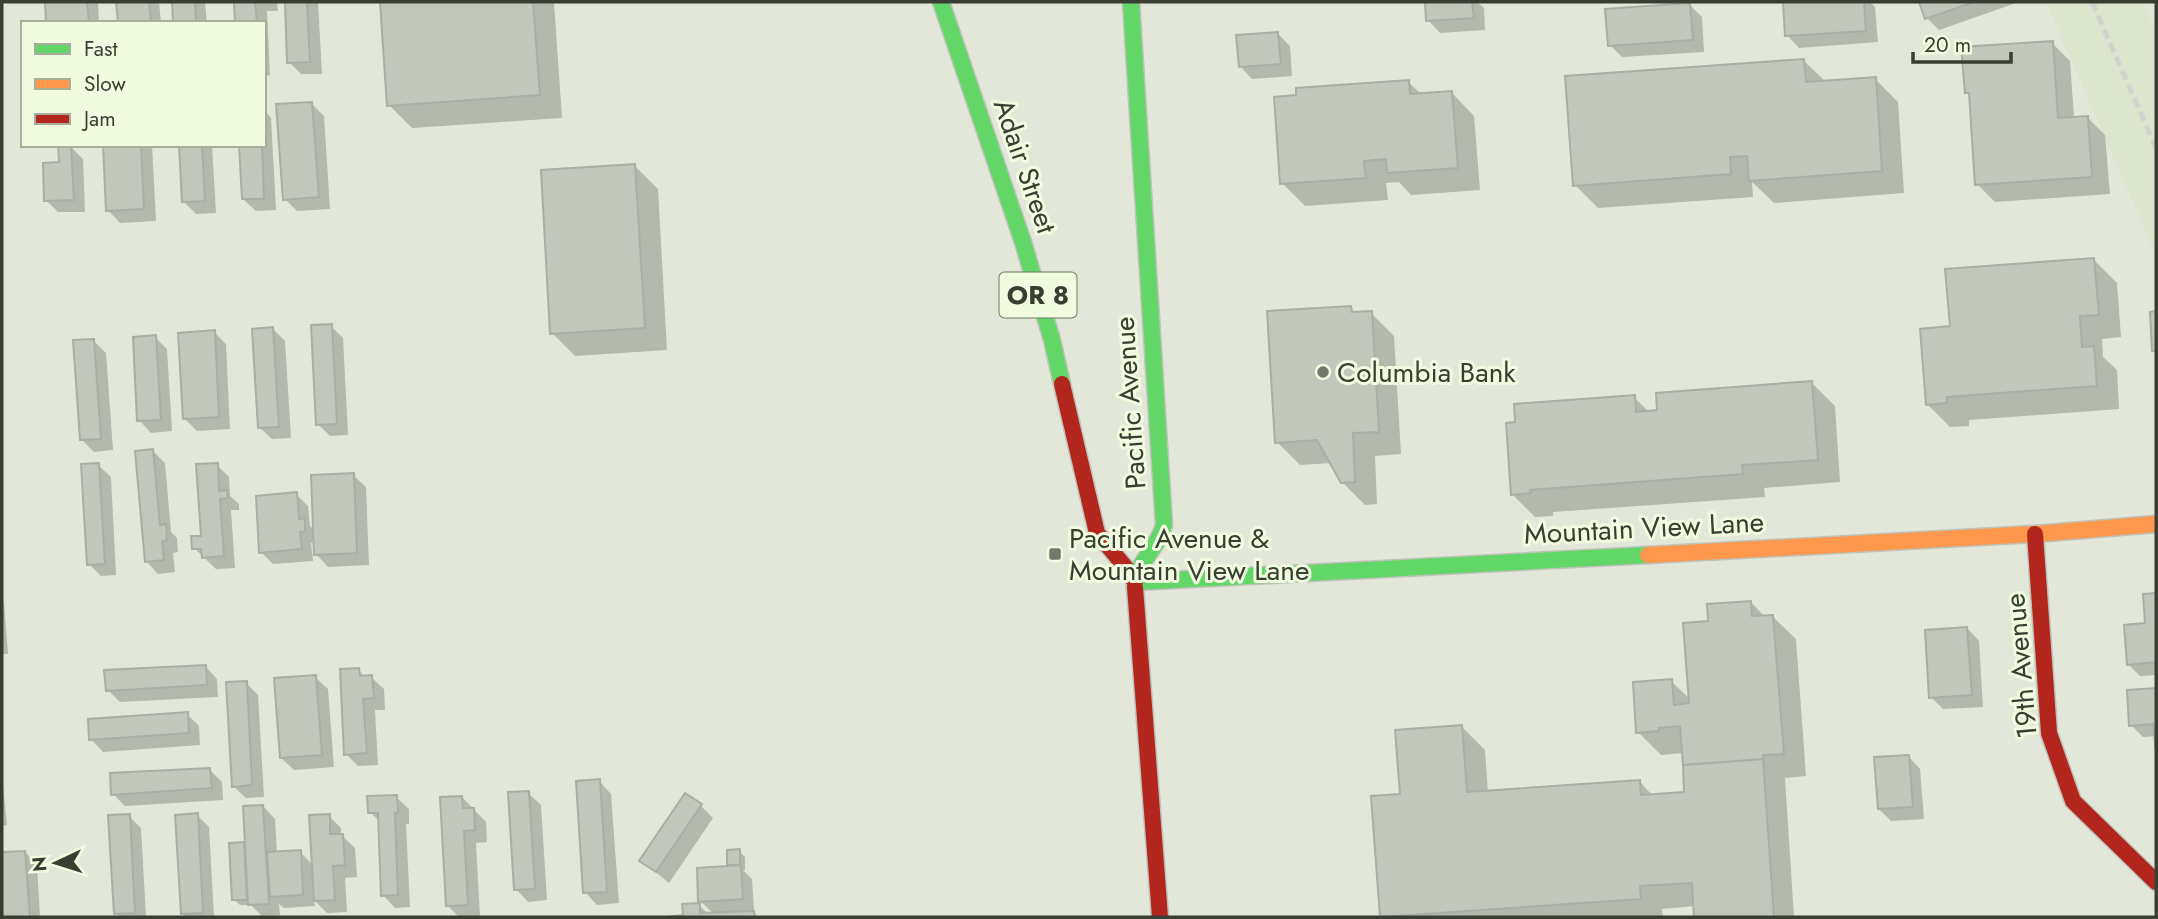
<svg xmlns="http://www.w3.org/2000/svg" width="2158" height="919" viewBox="0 0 2158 919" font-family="Jost,sans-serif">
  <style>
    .built { fill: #dce5cd }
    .shadow { fill: #0003 }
    .building { fill: #c2c7bb; stroke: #aaaea4; stroke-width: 2 }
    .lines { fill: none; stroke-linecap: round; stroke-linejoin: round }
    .fast-casing { stroke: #bec3b8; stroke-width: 19 }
    .slow-casing { stroke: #bec3b8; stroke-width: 19 }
    .jam-casing { stroke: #bec3b8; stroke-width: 19 }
    .fast { stroke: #63d668; stroke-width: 16 }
    .slow { stroke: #ff974d; stroke-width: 16 }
    .jam { stroke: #b3261e; stroke-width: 16 }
    .rail { stroke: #d2d3d0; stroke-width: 5; stroke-dasharray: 10 5; stroke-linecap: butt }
    .poi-dot { fill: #74796d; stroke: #f0fbe0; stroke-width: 2.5 }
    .labels { text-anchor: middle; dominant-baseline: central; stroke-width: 6; stroke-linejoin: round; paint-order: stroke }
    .shield { fill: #f0fbe0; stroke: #707767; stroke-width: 2 }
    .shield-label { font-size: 26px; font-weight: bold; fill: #393e33 }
    .street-label { font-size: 28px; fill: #393e33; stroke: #f0fbe0 }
    .poi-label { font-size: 28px; fill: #393e33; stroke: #f0fbe0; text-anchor: start }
  </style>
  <rect width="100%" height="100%" fill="#e2e7d9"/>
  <!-- built -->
  <path class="built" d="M 2046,2 L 2143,2 L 2156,32 L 2156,255 Z"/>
  <!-- shadow -->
  <path class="shadow" d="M 46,2 L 98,2 L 99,23 L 48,23 Z
    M 118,2 L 159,2 L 161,23 L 119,23 Z
    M 173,2 L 205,2 L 207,23 L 175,23 Z
    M 235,2 L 277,2 L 278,11 L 267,11 L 270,75 L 264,76 L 264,23 L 236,23 Z
    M 287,2 L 318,2 L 322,74 L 301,74 L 289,62 Z
    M 382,2 L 554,2 L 562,118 L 412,128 L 389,105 Z
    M 1426,2 L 1477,2 L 1484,8 L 1485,30 L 1440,33 L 1428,20 Z
    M 1784,2 L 1870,2 L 1875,7 L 1878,42 L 1799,48 L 1787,35 Z
    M 1921,2 L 2019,2 L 1939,30 L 1927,18 Z
    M 1690,5 L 1702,17 L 1704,52 L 1622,57 L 1610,45 Z
    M 1278,34 L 1290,46 L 1292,76 L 1252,79 L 1240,66 Z
    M 2052,43 L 2070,61 L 2074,118 L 2087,117 L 2105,135 L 2110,194 L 1995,202 L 1977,184 L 1971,97 L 1966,92 Z
    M 1804,61 L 1826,82 L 1875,79 L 1898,102 L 1904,193 L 1774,203 L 1752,182 L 1753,197 L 1598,208 L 1575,185 Z
    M 1408,82 L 1422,95 L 1452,93 L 1474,116 L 1480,190 L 1411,195 L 1399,182 L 1386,183 L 1388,200 L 1305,206 L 1282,183 Z
    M 312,104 L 324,116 L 330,209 L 297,211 L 285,199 Z
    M 264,110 L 271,118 L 276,210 L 256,211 L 243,199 L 241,145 L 264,145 Z
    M 105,145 L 152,145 L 156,221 L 120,223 L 108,210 Z
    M 181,145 L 212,145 L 216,213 L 196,214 L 184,202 Z
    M 71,147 L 83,159 L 85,212 L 58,212 L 46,200 L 61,164 Z
    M 635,166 L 658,189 L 667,350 L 575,356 L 552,333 Z
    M 2094,260 L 2117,283 L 2121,337 L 2102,339 L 2103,357 L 2117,370 L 2119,409 L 1969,420 L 1969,426 L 1950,427 L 1927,404 L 1952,328 Z
    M 1350,308 L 1357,314 L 1371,313 L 1394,336 L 1401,454 L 1375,456 L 1377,504 L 1365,505 L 1342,482 L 1332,463 L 1300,465 L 1277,442 Z
    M 331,326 L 343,338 L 348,435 L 330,436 L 318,424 Z
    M 273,329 L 285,341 L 291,438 L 272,439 L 259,427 Z
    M 214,332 L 226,344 L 230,429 L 197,431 L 184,418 Z
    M 155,337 L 167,349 L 172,431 L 151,433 L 139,420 Z
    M 94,341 L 106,353 L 113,450 L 94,452 L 81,439 Z
    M 1812,383 L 1835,406 L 1840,482 L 1764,488 L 1765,497 L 1553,512 L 1553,516 L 1535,517 L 1512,494 L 1517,424 L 1634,397 L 1650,413 Z
    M 153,451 L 165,463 L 171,532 L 177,538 L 178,552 L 173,553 L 175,572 L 158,574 L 146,561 Z
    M 98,465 L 111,477 L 116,575 L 101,576 L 89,564 Z
    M 217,465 L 229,477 L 230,496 L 239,504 L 239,510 L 231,510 L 235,568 L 216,569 L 194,548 L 203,537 Z
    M 353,475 L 366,487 L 369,565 L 328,567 L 316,554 L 315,543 L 311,543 L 313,561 L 273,564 L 261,552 L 296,494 L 308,506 L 310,526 L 315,531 Z
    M 2156,595 L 2156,675 L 2140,676 L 2128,664 L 2147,625 L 2145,596 Z
    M 2,600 L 4,603 L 8,654 L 2,654 Z
    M 1751,602 L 1765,617 L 1773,617 L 1796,639 L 1806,776 L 1785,778 L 1794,917 L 1696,917 L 1695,906 L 1662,909 L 1663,917 L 1382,917 L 1373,798 L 1402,796 L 1462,727 L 1485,750 L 1488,793 L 1640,782 L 1653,796 L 1686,793 L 1683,753 L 1661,755 L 1638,732 L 1671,681 L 1690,699 L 1710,622 Z
    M 1967,628 L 1979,641 L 1983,707 L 1943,709 L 1931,697 Z
    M 205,666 L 217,679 L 218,697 L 120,702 L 108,690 Z
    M 358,670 L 366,678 L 371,677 L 384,689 L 385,710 L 375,710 L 378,765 L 358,766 L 346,754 Z
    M 315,677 L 328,689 L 334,767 L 294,770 L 281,758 Z
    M 246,683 L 258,695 L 264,797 L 246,798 L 233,786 Z
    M 2156,690 L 2156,739 L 2156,736 L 2143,737 L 2131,725 L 2129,692 Z
    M 187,714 L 199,726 L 200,745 L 103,752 L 91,739 Z
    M 1908,756 L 1920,769 L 1924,819 L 1891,821 L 1879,809 Z
    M 210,770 L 222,782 L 223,800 L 125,806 L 113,794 Z
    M 2,774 L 7,825 L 2,826 Z
    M 599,781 L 611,794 L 619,903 L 597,905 L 585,892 Z
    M 528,793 L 541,805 L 547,900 L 528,902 L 516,889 Z
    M 396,797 L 409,809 L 409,824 L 406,824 L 410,907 L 395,908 L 383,895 L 380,822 L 370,812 Z
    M 462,797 L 486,822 L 487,842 L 476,843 L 480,917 L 459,917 L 448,906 Z
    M 263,806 L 275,819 L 277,853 L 300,852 L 313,865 L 329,816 L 341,828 L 341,835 L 355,848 L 357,877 L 345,878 L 347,912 L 327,913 L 314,900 L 315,906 L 284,908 L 279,904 L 280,915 L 262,916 L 251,905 L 240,905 L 234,900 L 243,844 L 247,847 Z
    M 701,806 L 713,818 L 669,883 L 641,860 Z
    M 197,815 L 209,827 L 214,917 L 186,917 L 182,914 Z
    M 129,816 L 141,828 L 146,917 L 120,917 L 116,913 Z
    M 739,851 L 745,857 L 745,870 L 743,870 L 752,879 L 754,910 L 752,911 L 758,917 L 667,917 L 684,916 L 699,905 L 709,915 L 714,914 L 700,901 L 733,868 L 729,864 Z
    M 25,852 L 37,865 L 40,917 L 2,917 L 2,854 Z"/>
  <!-- building -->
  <path class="building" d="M 45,2 L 87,2 L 89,23 L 46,23 Z
    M 116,2 L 149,2 L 151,23 L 118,23 Z
    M 172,2 L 195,2 L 196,23 L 173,23 Z
    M 234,2 L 255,2 L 257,23 L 235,23 Z
    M 285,2 L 307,2 L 310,62 L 287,63 Z
    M 380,2 L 533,2 L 540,95 L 387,106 Z
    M 1425,2 L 1472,2 L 1474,18 L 1426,21 Z
    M 1783,2 L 1864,2 L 1866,31 L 1785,36 Z
    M 1919,2 L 1974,2 L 1925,19 Z
    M 1690,3 L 1693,40 L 1608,46 L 1605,9 Z
    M 1278,32 L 1281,64 L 1239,67 L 1236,35 Z
    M 2053,41 L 2058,118 L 2088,116 L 2092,177 L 1975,185 L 1969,93 L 1965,93 L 1961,47 Z
    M 1804,59 L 1806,82 L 1876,77 L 1882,171 L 1749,181 L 1747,156 L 1730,157 L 1731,174 L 1573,186 L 1565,76 Z
    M 1409,80 L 1410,94 L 1452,91 L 1458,168 L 1387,173 L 1386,159 L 1364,161 L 1366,178 L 1280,184 L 1274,97 L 1296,95 L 1296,88 Z
    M 312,102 L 319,197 L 283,200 L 276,104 Z
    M 58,145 L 71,145 L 74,200 L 44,201 L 43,163 L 59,162 Z
    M 103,145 L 141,145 L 144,209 L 106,211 Z
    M 179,145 L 202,145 L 205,201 L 182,202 Z
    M 239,145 L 262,145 L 264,199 L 242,199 Z
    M 635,164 L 645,328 L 550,334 L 541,170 Z
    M 2094,258 L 2099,315 L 2080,316 L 2082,347 L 2094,346 L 2097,386 L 1947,397 L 1947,403 L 1926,405 L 1920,329 L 1950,326 L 1945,269 Z
    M 1351,306 L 1352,312 L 1372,311 L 1379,432 L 1353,433 L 1355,482 L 1341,483 L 1317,440 L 1275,443 L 1267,311 Z
    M 2156,311 L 2156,351 L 2152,351 L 2150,312 Z
    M 332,324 L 337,424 L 316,425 L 311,325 Z
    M 273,327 L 279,427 L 258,428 L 252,329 Z
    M 215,330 L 219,417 L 183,419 L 178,333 Z
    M 156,335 L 161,420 L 137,421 L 133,337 Z
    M 94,339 L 101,439 L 80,440 L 73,340 Z
    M 1812,381 L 1818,460 L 1742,465 L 1743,474 L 1530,490 L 1531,493 L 1511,495 L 1506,423 L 1515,422 L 1514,404 L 1635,395 L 1636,412 L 1657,410 L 1656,393 Z
    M 153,449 L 160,525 L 166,524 L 167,540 L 162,541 L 164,560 L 145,562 L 135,451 Z
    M 99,463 L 105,564 L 87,565 L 81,464 Z
    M 218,463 L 219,491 L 227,490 L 228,498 L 220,499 L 224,556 L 202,558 L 201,549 L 192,549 L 191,536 L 201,536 L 196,464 Z
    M 354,473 L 357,553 L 314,555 L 311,475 Z
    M 297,492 L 299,519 L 305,518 L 305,531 L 300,532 L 302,549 L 259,553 L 256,496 Z
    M 2156,593 L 2156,662 L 2127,665 L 2124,625 L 2145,623 L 2143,594 Z
    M 1751,601 L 1752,616 L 1773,615 L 1784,754 L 1763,755 L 1763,759 L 1683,765 L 1680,726 L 1659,728 L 1659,731 L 1636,733 L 1633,682 L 1672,679 L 1674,705 L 1689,703 L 1683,623 L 1708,621 L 1707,604 Z
    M 1967,627 L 1972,695 L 1929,698 L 1925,630 Z
    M 206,665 L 207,685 L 106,691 L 104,670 Z
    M 359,668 L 360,676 L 372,675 L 374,698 L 363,699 L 367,753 L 344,755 L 340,669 Z
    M 316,675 L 322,755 L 280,758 L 274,678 Z
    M 247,681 L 252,785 L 232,787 L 226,682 Z
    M 2156,688 L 2156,754 L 2153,724 L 2129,726 L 2127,690 Z
    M 188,712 L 189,733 L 89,740 L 88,719 Z
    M 1462,725 L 1467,792 L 1640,780 L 1641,795 L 1684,792 L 1683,765 L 1763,759 L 1774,917 L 1694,917 L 1692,883 L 1640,886 L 1641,899 L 1380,917 L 1371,796 L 1400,794 L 1395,730 Z
    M 1909,755 L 1913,807 L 1878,809 L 1874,757 Z
    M 210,768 L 212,788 L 111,795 L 110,773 Z
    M 600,779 L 607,892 L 583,893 L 576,781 Z
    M 529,791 L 535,889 L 514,890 L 508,792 Z
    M 685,793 L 702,804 L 656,872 L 639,861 Z
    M 397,795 L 398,812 L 395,813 L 398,895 L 381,896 L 378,813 L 368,813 L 367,796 Z
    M 462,796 L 463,808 L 474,808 L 475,830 L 464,831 L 468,905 L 446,906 L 440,797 Z
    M 263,805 L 269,904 L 248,905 L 243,806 Z
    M 198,813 L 203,913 L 181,914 L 175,815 Z
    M 130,814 L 135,913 L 114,914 L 108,815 Z
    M 330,814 L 330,834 L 343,834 L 345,865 L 333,866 L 335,900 L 314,901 L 309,815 Z
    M 244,842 L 247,900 L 232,900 L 229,843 Z
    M 740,849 L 740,865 L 727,865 L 727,850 Z
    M 301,850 L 303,895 L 270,897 L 267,852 Z
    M 25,851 L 30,917 L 2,917 L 2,852 Z
    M 741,865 L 743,899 L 698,902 L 697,868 Z
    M 700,903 L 700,913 L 754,911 L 755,917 L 665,917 L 683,915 L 682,904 Z"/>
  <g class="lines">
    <!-- fast casing -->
    <g class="fast-casing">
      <path id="fast" d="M 941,2 L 1023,242 L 1052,340 L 1062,384
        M 1131,2 L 1164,525 C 1159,547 1134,565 1135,587
        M 1135,582 L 1648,555"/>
    </g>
    <!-- slow casing -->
    <g class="slow-casing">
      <path id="slow" d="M 1648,555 L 2035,534 L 2156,524"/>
    </g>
    <!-- jam casing -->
    <g class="jam-casing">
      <path id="jam" d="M 1062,384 L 1097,533 L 1127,569 L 1135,582
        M 2035,534 L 2049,733 L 2073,801 L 2156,882
        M 1135,587 L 1160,917"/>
    </g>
    <!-- fast -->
    <use href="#fast" class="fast"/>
    <!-- slow -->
    <use href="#slow" class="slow"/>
    <!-- jam -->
    <use href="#jam" class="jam"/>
    <!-- rail -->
    <path class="rail" d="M 2092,2 L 2156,148"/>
  </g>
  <!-- markers -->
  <g class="poi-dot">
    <circle cx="1323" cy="372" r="7"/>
    <rect x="1048" y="547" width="14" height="14" rx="3.5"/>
  </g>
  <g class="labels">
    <!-- shield labels -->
    <rect class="shield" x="999.5" y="272.5" width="77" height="45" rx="5"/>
    <g class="shield-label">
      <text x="1038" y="295">OR 8</text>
    </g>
    <!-- street labels -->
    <g class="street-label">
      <text transform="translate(1025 166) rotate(71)">Adair Street</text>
      <text transform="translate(1130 403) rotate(-94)">Pacific Avenue</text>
      <text transform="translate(1644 528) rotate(-3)">Mountain View Lane</text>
      <text transform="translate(2021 666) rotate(-95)">19th Avenue</text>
    </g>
    <!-- poi labels -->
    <g class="poi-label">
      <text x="1337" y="372">Columbia Bank</text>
      <text x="1069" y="538">Pacific Avenue &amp;<tspan x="1069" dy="32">Mountain View Lane</tspan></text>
    </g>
  </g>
  <!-- border -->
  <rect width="2158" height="919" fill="none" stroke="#393e33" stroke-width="7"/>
  <!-- legend -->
  <rect x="21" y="21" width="245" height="126" fill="#f0fbe0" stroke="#a7af9b" stroke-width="2"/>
  <rect x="35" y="44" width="35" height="10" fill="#63d668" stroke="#a7af9b" stroke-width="2"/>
  <text x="84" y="56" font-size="21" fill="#393e33">Fast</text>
  <rect x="35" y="79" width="35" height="10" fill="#ff974d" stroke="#a7af9b" stroke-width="2"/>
  <text x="84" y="91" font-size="21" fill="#393e33">Slow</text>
  <rect x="35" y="114" width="35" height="10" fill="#b3261e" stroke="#a7af9b" stroke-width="2"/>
  <text x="84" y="126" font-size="21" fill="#393e33">Jam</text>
  <!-- north arrow -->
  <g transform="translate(56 863) rotate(266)" stroke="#f0fbe0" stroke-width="5" paint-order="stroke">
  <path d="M0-5L12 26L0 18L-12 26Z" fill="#393e33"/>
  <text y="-10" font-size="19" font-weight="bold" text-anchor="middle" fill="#393e33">N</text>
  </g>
  <!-- scale -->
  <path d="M1913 52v10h98v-10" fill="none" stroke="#393e33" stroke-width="3.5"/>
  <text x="1924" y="52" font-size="21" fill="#393e33" stroke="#f0fbe0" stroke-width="5" paint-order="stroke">20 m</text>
</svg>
